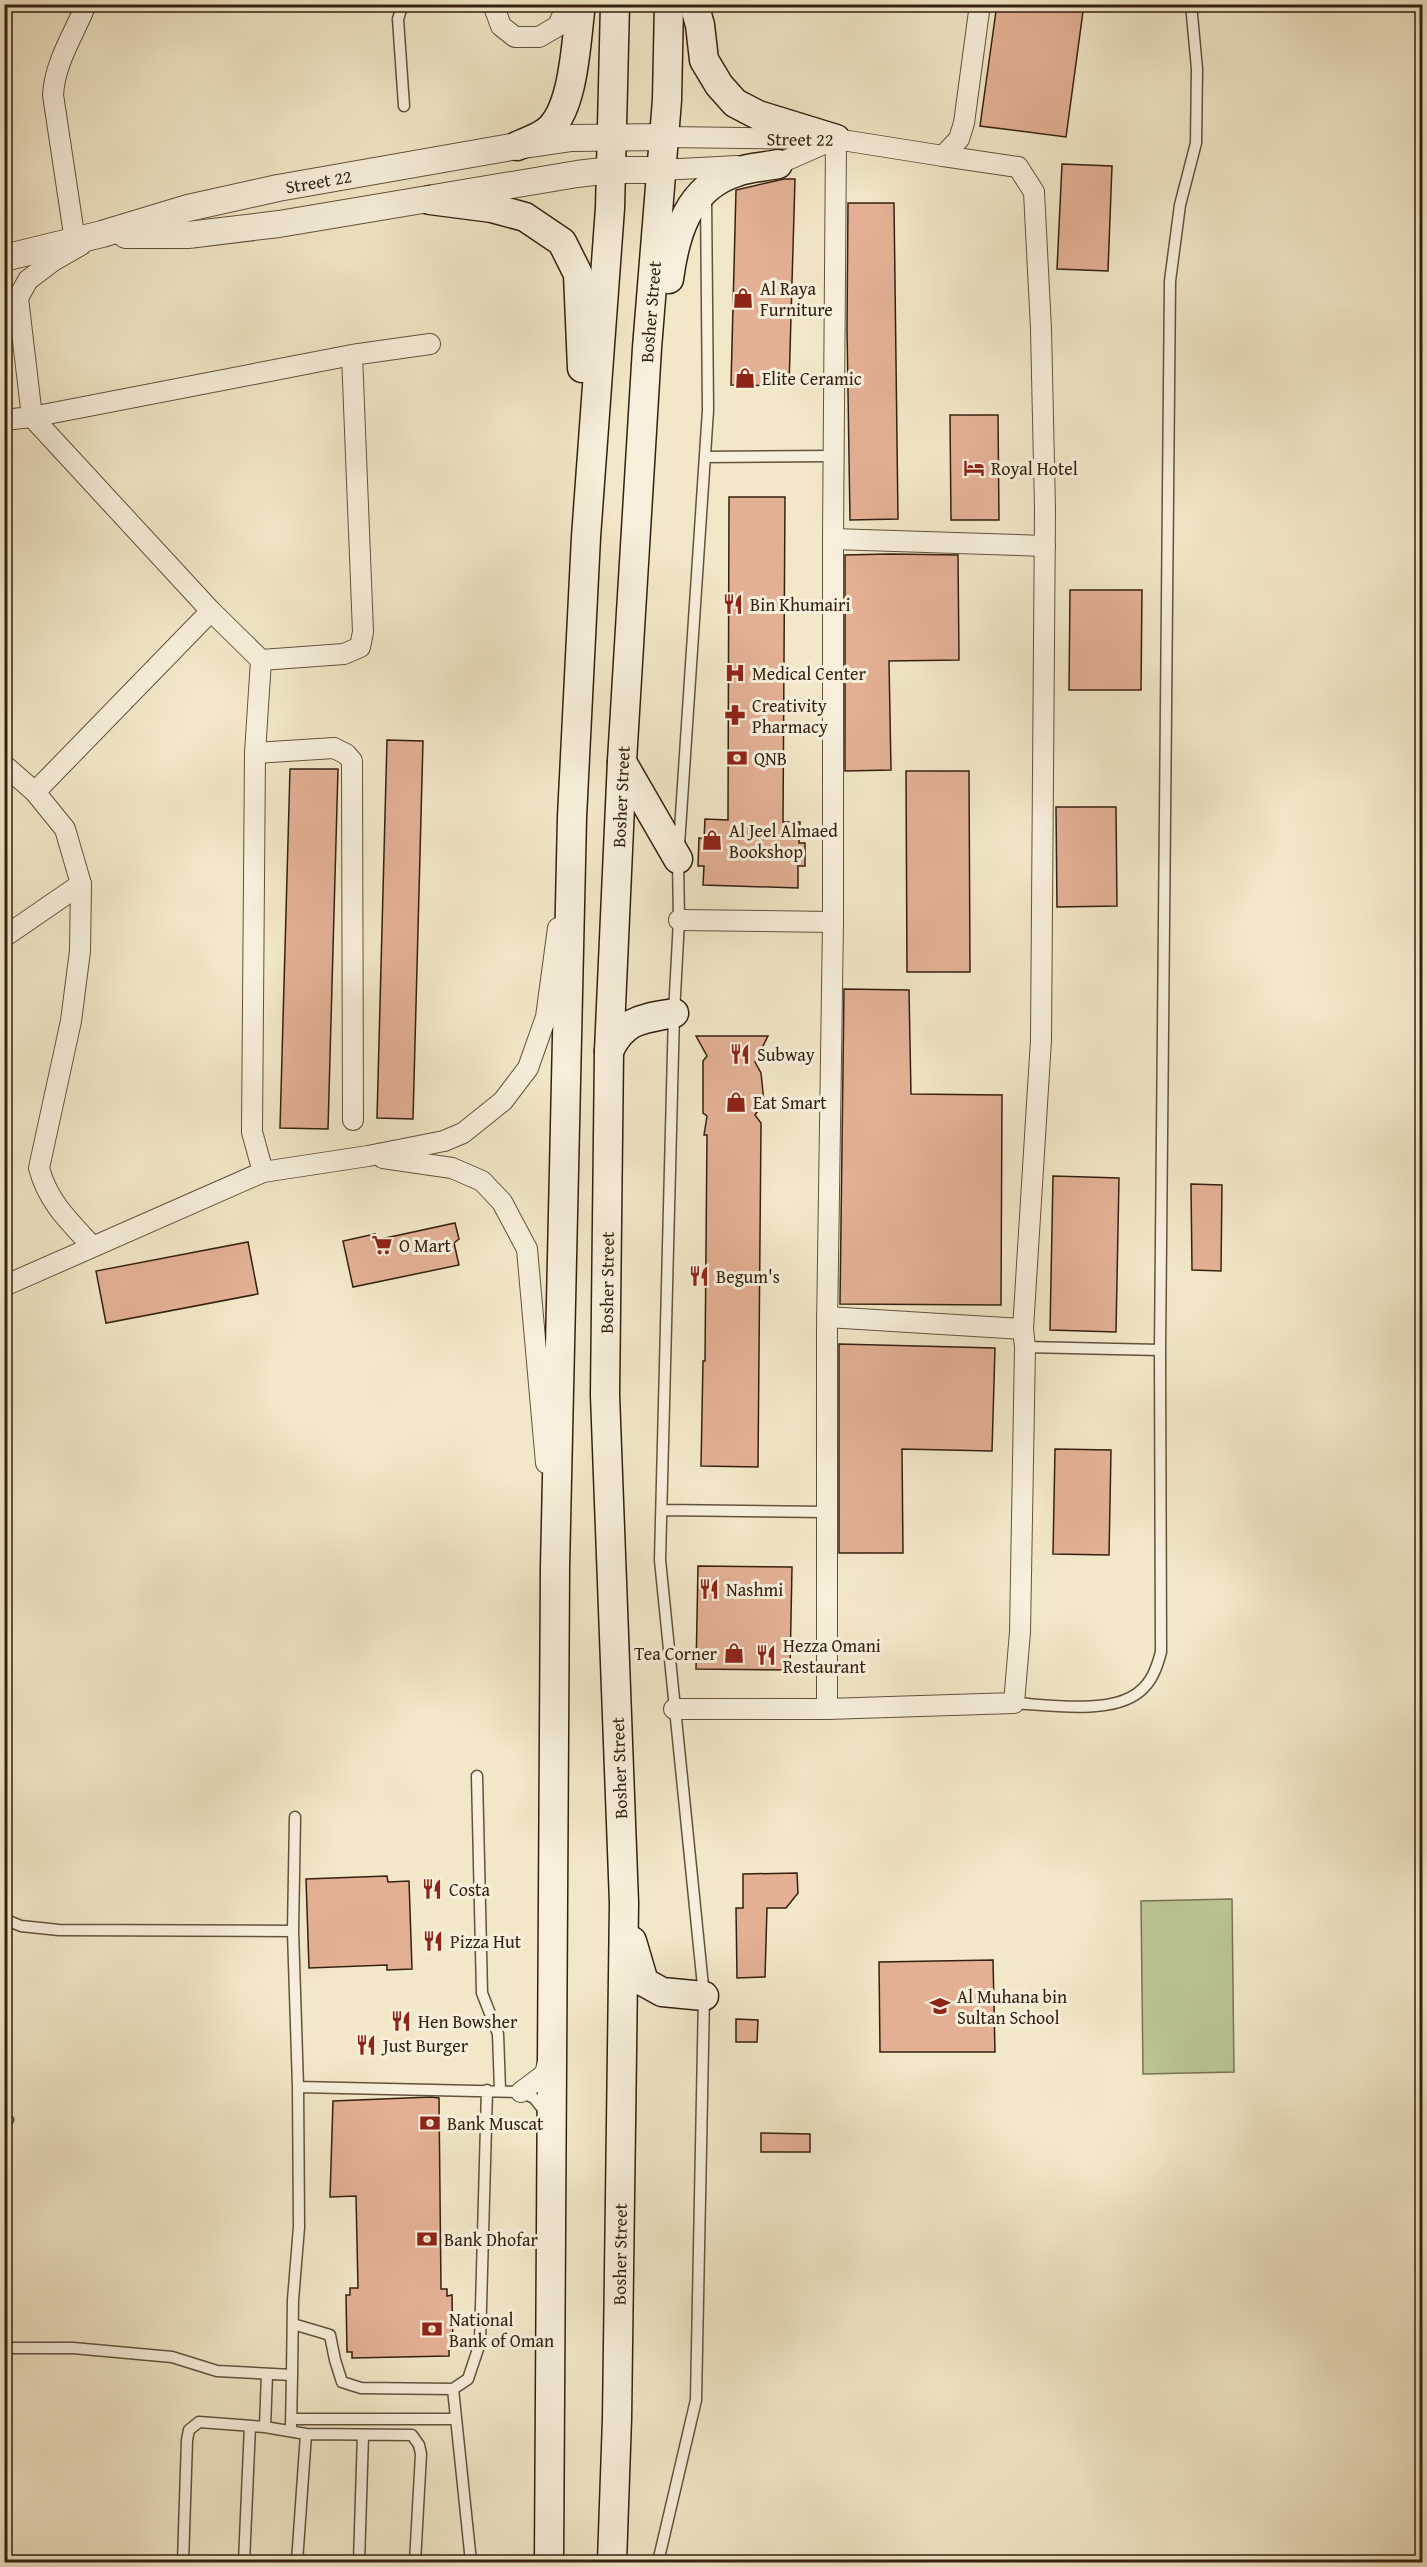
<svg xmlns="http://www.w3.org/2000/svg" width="1427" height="2567" viewBox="0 0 1427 2567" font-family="'Gentium Book Plus',serif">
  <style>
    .green { fill: #bcc595; stroke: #787352; stroke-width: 1.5 }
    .building { fill: #e3b094; stroke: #35210f; stroke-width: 1.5 }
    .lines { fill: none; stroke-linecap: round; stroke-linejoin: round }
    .service-casing { stroke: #64523d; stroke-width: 13 }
    .minor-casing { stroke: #64523d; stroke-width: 22 }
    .tertiary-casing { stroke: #64523d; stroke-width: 28 }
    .secondary-casing { stroke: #35210f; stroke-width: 31 }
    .service { stroke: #f7efdb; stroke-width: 10 }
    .minor { stroke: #f7efdb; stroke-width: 20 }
    .tertiary { stroke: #f7efdb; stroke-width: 26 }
    .secondary { stroke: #f7efdb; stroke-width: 28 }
    .labels { text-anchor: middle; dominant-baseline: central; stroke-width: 6; stroke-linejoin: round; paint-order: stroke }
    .street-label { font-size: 18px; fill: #35210f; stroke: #f7efdb }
    .poi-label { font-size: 18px; fill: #35210f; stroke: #f7efdb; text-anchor: start }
  </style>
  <rect width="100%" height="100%" fill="#f2e7c7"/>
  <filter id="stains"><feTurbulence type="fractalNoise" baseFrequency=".00333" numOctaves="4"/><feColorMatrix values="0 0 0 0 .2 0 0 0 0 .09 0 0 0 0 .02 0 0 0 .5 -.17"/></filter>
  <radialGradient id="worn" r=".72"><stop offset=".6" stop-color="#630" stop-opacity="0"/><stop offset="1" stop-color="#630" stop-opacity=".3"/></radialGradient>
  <!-- green -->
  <path class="green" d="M 1232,1899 L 1234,2072 L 1143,2074 L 1141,1901 Z"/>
  <!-- building -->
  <path class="building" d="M 997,4 L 1084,4 L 1066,137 L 980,126 Z
    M 1062,164 L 1112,166 L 1108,271 L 1057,269 Z
    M 784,179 L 795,179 L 789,386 L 731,385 L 736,190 Z
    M 848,203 L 894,203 L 898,519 L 850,520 L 847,328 Z
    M 950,415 L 998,415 L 999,520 L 951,520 Z
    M 729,497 L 785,497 L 783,822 L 800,822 L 799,843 L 805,843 L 805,866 L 798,866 L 798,888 L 703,885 L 704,866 L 698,866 L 699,838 L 704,839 L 705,819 L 728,820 Z
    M 890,554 L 958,555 L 959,660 L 889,661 L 891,770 L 845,771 L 845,555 Z
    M 1070,590 L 1142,590 L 1141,690 L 1069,690 Z
    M 387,740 L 423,741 L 413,1119 L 377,1118 Z
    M 290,769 L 338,769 L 328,1129 L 280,1128 Z
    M 906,771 L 969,771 L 970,972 L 907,972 Z
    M 1056,807 L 1116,807 L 1117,906 L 1057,907 Z
    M 844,989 L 909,990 L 911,1094 L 1002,1095 L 1001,1305 L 840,1304 Z
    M 696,1036 L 768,1036 L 755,1062 L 761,1073 L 764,1102 L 755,1115 L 761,1123 L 758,1467 L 701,1466 L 703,1361 L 705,1361 L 707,1135 L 704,1135 L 707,1116 L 703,1113 L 703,1061 L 707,1056 Z
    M 1053,1176 L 1119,1178 L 1116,1332 L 1050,1330 Z
    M 1191,1184 L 1222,1185 L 1221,1271 L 1192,1270 Z
    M 455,1223 L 459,1239 L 454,1243 L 459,1265 L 353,1287 L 343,1241 L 375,1234 L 376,1240 Z
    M 248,1242 L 258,1294 L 106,1323 L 96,1271 Z
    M 839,1344 L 995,1348 L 992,1451 L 902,1449 L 903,1553 L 839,1553 Z
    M 1055,1449 L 1111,1450 L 1109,1555 L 1053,1554 Z
    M 698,1566 L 792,1567 L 790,1670 L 696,1669 Z
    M 797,1873 L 798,1893 L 786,1908 L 767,1908 L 765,1977 L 737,1978 L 736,1908 L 743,1908 L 743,1874 Z
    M 387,1876 L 388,1882 L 409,1881 L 412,1969 L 387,1970 L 387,1965 L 309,1968 L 306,1879 Z
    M 993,1960 L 995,2052 L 880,2052 L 879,1962 Z
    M 736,2019 L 758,2020 L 757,2042 L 736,2042 Z
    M 431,2097 L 439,2098 L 441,2289 L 447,2289 L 447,2296 L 452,2295 L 453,2348 L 449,2348 L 449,2356 L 352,2358 L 352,2352 L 347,2352 L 346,2295 L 350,2295 L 350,2288 L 358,2288 L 356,2196 L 330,2197 L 333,2101 Z
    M 761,2133 L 810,2134 L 810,2152 L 761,2152 Z"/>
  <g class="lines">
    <!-- service casing -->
    <g class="service-casing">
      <path id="service" d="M 403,4 L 398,19 L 404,106
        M 705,457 L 833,456
        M 679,845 L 708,410 L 706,198
        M 1025,1347 L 1160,1350 L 1170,281 L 1180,205 L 1196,143 L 1197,69 L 1191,4
        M 662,1510 L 827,1512
        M 1014,1703 C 1048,1705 1111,1715 1139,1692 C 1152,1682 1157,1667 1161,1652 L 1160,1350
        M 477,1776 L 482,1993 L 498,2034 L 500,2090
        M 295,1817 L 293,1931 L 298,2087
        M 4,1919 L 21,1926 L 59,1930 L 293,1931
        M 4,2120 L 8,2120
        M 293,2324 L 330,2335 L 335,2360 L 342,2382 L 361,2388 L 453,2389 L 468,2379 L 480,2343 L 487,2090
        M 4,2348 L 73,2348 L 172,2357 L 217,2371 L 292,2375 L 293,2300 L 299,2227 L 298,2087 L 521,2092 L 534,2098 L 545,2112
        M 453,2389 L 471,2562
        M 292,2419 L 456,2419
        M 291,2426 L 292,2375
        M 265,2427 L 267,2374
        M 183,2562 L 187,2440 L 189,2430 L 199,2422 L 265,2427 L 306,2434 L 412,2435 L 419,2445 L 421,2454 L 415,2562
        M 244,2562 L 250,2426
        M 297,2562 L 306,2434
        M 359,2562 L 363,2435
        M 658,2562 L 696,2400 L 704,1996 L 660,1560 L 674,1013 L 679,920 L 678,860"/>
    </g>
    <!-- minor casing -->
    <g class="minor-casing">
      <g id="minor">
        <path d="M 493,4 L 501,26 L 515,37 L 539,37 L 558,26 L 567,4"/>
        <path id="s1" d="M 665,137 L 836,139 L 943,156 L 959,139 L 964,123 L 980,4"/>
        <path d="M 766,165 L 778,164 L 828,142"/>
        <path d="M 661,170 L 737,166"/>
        <path d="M 75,241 L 53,95 C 55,61 74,35 86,4"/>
        <path d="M 352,355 L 363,632 L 360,647 L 344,654 L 261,660 L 211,611 L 32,417 L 352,355 L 430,344"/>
        <path d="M 4,420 L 32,417 L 18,298 L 28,280 L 53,261 L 81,245"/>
        <path d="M 833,539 L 1045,546"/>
        <path d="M 261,660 L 255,753 L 252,1132 L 263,1172"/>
        <path d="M 255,753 L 334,748 L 346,754 L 352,761 L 353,1120"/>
        <path d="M 4,765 L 35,792 L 65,829 L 81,884 L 80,951 L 71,1021 L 39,1168 C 48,1202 69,1221 92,1246"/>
        <path d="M 35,792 L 211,611"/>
        <path d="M 679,920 L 833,922"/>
        <path d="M 4,937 L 81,884"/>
        <path d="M 383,1158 L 452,1168 L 482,1181 L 502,1202 L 527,1249 L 546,1463"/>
        <path d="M 4,1286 L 263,1172 L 368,1156 L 444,1141 L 463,1133 L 503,1101 L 528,1068 L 546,1017 L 558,928"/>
        <path d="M 827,1317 L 1023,1329"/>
        <path d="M 674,1709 L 827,1709 L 1014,1703 L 1020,1632 L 1025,1347 L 1023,1329 L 1041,1040 L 1045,509 L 1041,329 L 1034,192 L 1018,167 L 943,156"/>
        <path d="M 827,1709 L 827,1328 L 833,922 L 833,539 L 836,139"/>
        <path d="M 521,2092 L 545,2074 L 549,2057"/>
      </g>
    </g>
    <!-- tertiary casing -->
    <g class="tertiary-casing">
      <g id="tertiary">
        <path d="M 126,235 L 188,235 L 279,224 L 577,174 L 611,170 L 661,170"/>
        <path id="s2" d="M 4,258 L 102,234 L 188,208 L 278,188 L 517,146 L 572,138 L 665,137"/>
      </g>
    </g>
    <!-- secondary casing -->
    <g class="secondary-casing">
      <g id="secondary">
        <path d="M 694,4 L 700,25 L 704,60 L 719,85 L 735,103 L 758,115 L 836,139"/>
        <path d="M 517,146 C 526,142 538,138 546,132 C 575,111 576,38 581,4"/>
        <path d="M 430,200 L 492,208 L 525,217 L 562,242 L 578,274 L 582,368"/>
        <path d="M 669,279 C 675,234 688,187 737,172 C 750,167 765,167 778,164"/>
        <path d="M 622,762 L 678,859"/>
        <path d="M 609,1051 C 624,1019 642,1019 674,1013"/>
        <path d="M 632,1941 L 644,1982 L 662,1992 L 704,1996"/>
        <path d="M 549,2562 L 555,1567 L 572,817 L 586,537 L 610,208 L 615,4"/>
        <path id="s3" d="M 612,2562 L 617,2419 L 624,1903 L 605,1395 L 609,1051 L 622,761 L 647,348 L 667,100 L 669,4"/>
      </g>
    </g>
    <!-- service -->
    <use href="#service" class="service"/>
    <!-- minor -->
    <use href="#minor" class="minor"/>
    <!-- tertiary -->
    <use href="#tertiary" class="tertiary"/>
    <!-- secondary -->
    <use href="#secondary" class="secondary"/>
  </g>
  <!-- icons -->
  <defs>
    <g id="shop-bare" transform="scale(1.62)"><path d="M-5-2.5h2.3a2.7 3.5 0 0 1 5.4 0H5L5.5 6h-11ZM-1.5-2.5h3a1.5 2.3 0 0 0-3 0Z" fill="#8f2418" stroke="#f7efdb" stroke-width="2.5" paint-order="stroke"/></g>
    <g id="hotel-bare" transform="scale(1.62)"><path d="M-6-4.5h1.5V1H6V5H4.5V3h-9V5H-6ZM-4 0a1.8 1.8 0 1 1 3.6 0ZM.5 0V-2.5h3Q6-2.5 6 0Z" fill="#8f2418" stroke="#f7efdb" stroke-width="2.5" paint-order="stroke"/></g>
    <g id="restaurant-bare" transform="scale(1.62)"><path d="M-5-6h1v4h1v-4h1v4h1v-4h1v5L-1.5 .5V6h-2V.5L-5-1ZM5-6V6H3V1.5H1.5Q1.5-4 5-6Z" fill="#8f2418" stroke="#f7efdb" stroke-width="2.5" paint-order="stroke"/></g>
    <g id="hospital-bare" transform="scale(1.62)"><path d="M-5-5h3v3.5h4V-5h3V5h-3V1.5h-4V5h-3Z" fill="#8f2418" stroke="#f7efdb" stroke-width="2.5" paint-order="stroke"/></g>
    <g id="pharmacy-bare" transform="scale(1.62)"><path d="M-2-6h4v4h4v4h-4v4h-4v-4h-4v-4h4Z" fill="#8f2418" stroke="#f7efdb" stroke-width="2.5" paint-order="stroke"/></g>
    <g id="bank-bare" transform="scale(1.62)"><path d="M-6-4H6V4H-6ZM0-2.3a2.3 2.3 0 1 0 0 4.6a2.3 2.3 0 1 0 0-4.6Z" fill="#8f2418" stroke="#f7efdb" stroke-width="2.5" paint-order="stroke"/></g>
    <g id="supermarket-bare" transform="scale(1.62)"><path d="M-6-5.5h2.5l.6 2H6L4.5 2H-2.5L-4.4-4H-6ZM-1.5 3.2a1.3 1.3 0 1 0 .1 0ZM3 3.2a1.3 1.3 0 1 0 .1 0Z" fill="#8f2418" stroke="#f7efdb" stroke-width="2.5" paint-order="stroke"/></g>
    <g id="school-bare" transform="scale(1.62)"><path d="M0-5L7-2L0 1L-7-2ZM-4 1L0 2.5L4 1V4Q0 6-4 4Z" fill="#8f2418" stroke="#f7efdb" stroke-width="2.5" paint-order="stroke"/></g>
  </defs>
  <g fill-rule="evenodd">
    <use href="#shop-bare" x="743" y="298"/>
    <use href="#shop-bare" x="745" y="378"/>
    <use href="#hotel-bare" x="974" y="468"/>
    <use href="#restaurant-bare" x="733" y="604"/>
    <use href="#hospital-bare" x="735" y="673"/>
    <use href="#pharmacy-bare" x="735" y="715"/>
    <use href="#bank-bare" x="737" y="758"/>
    <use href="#shop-bare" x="712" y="840"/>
    <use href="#restaurant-bare" x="740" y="1054"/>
    <use href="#shop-bare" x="736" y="1102"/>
    <use href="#supermarket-bare" x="382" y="1245"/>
    <use href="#restaurant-bare" x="699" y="1276"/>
    <use href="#restaurant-bare" x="709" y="1589"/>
    <use href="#shop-bare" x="734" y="1653"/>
    <use href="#restaurant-bare" x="766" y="1655"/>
    <use href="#restaurant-bare" x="432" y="1889"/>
    <use href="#restaurant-bare" x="433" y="1941"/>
    <use href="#school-bare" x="940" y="2006"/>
    <use href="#restaurant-bare" x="401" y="2021"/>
    <use href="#restaurant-bare" x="366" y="2045"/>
    <use href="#bank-bare" x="430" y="2123"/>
    <use href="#bank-bare" x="427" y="2239"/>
    <use href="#bank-bare" x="432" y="2329"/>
  </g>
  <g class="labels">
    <!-- street labels -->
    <g class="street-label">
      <text stroke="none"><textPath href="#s1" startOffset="135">Street 22</textPath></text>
      <text stroke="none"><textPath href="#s2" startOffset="324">Street 22</textPath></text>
      <text stroke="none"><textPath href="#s3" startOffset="2252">Bosher Street</textPath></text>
      <text stroke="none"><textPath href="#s3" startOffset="1766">Bosher Street</textPath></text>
      <text stroke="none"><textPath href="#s3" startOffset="1280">Bosher Street</textPath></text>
      <text transform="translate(619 1768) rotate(-92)">Bosher Street</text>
      <text stroke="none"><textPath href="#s3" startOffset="308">Bosher Street</textPath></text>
    </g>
    <!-- poi labels -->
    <g class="poi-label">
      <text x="760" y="288">Al Raya<tspan x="760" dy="21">Furniture</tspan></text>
      <text x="762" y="378">Elite Ceramic</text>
      <text x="991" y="468">Royal Hotel</text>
      <text x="750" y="604">Bin Khumairi</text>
      <text x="752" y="673">Medical Center</text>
      <text x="752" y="705">Creativity<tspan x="752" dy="21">Pharmacy</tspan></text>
      <text x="754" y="758">QNB</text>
      <text x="729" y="830">Al Jeel Almaed<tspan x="729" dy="21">Bookshop</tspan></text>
      <text x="757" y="1054">Subway</text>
      <text x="753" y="1102">Eat Smart</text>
      <text x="399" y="1245">O Mart</text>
      <text x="716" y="1276">Begum's</text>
      <text x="726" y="1589">Nashmi</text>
      <text x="783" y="1645">Hezza Omani<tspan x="783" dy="21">Restaurant</tspan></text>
      <text x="717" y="1653" text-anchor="end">Tea Corner</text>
      <text x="449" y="1889">Costa</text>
      <text x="450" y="1941">Pizza Hut</text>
      <text x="957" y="1996">Al Muhana bin<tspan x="957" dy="21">Sultan School</tspan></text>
      <text x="418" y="2021">Hen Bowsher</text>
      <text x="383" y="2045">Just Burger</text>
      <text x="447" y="2123">Bank Muscat</text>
      <text x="444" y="2239">Bank Dhofar</text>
      <text x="449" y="2319">National<tspan x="449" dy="21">Bank of Oman</tspan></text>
    </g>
  </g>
  <!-- margin -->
  <rect width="1427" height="2567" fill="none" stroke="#f2e7c7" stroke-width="24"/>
  <rect x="6" y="6" width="1415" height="2555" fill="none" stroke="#35210f" stroke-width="3"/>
  <rect x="12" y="12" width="1403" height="2543" fill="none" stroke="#35210f" stroke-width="1.5"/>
  <rect width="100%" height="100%" filter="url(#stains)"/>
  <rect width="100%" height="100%" fill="url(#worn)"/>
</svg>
